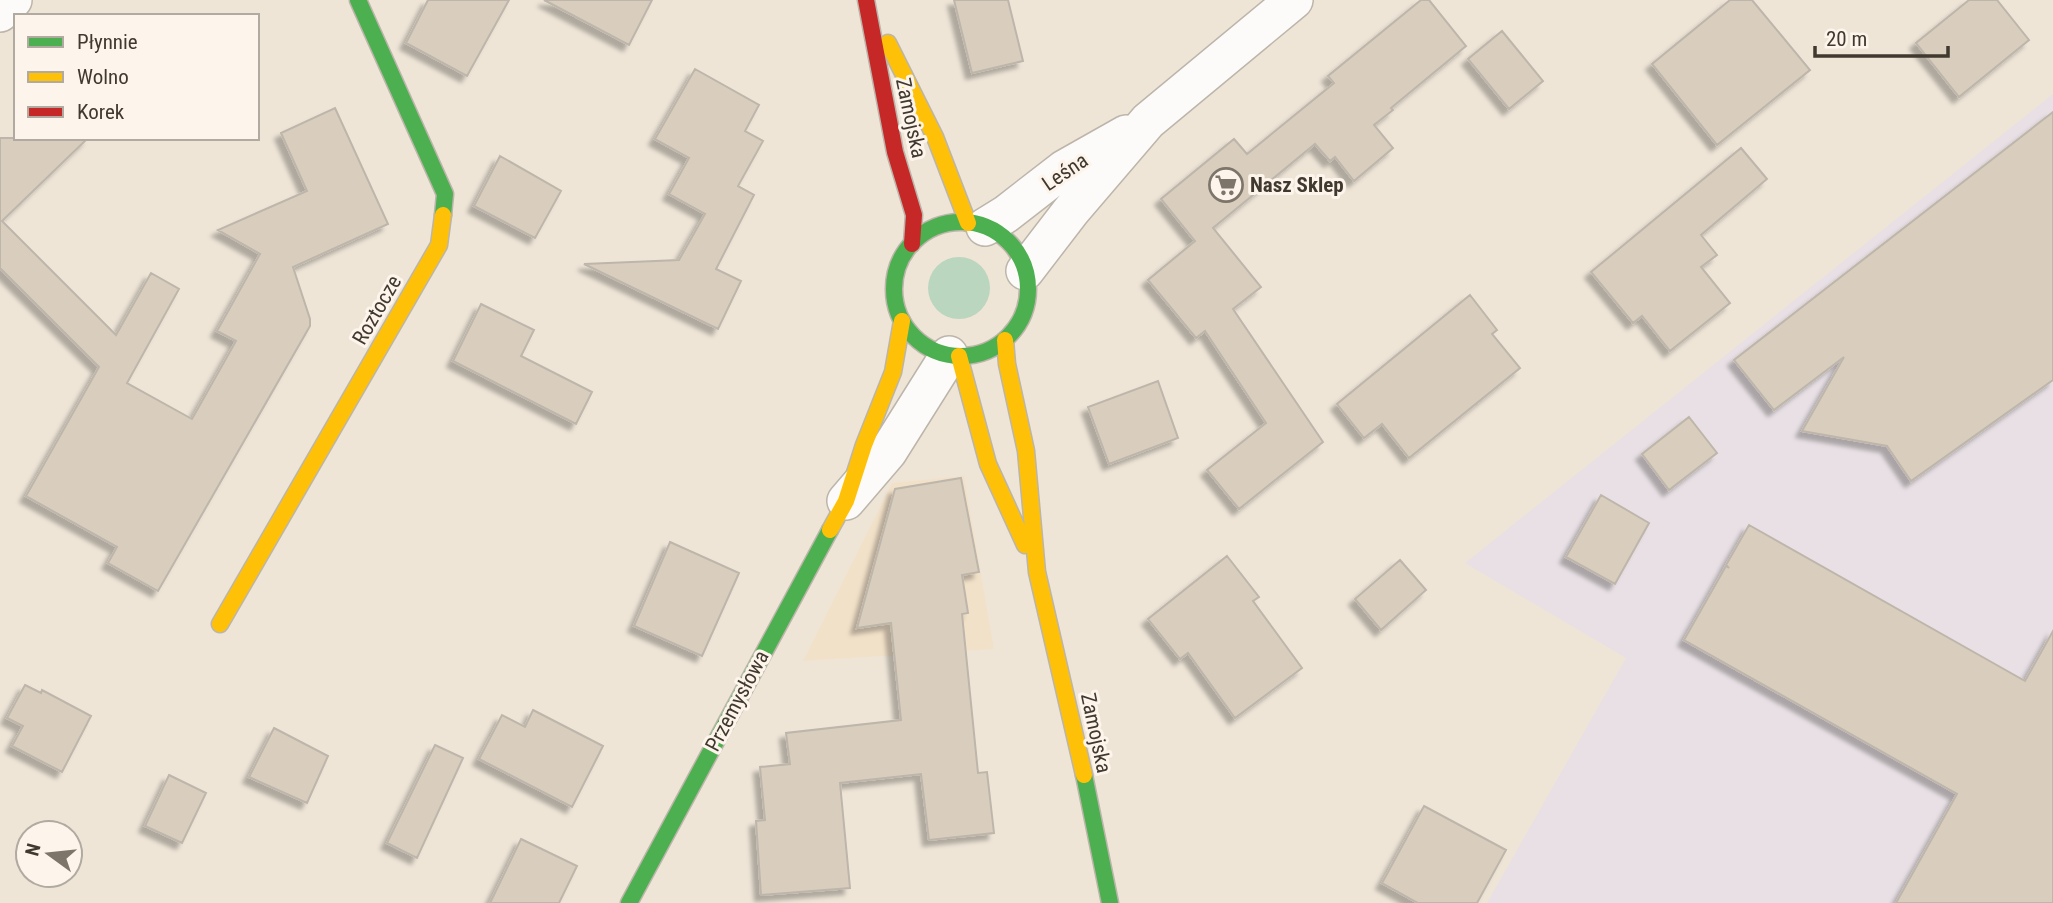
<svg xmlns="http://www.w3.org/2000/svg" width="2053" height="903" viewBox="0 0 2053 903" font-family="'Roboto Condensed',sans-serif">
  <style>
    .built { fill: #f2e1c9 }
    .industrial { fill: #e8e0e4 }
    .green { fill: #bad6be }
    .building { fill: #d9cebd; stroke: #beb6ab; stroke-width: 2; filter: url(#shadow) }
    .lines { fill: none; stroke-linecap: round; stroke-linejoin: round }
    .street-casing { stroke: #bcb5aa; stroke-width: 40 }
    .fast-casing { stroke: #bcb5aa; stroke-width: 19 }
    .slow-casing { stroke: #bcb5aa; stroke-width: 19 }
    .jam-casing { stroke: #bcb5aa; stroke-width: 19 }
    .street { stroke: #fcfbf9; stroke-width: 37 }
    .fast { stroke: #4caf50; stroke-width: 16 }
    .slow { stroke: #ffc107; stroke-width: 16 }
    .jam { stroke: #c62828; stroke-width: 16 }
    .labels { text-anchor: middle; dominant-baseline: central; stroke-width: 6; stroke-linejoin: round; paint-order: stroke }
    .street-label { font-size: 21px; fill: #40392f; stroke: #fdf5eb }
    .poi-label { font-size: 21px; font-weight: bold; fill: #40392f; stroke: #fdf5eb; text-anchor: start }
  </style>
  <defs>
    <filter id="shadow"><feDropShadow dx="-6" dy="6" stdDeviation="2" flood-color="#0004"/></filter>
  </defs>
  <rect width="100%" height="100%" fill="#eee5d7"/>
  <!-- built -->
  <path class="built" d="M 964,476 L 994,649 L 803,661 L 892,483 Z"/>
  <!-- industrial -->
  <path class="industrial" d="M 2053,94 L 2053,903 L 1487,903 L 1626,658 L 1465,563 Z"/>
  <!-- green -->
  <path class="green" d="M928 288a31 31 0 1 1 62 0a31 31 0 1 1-62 0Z"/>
  <!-- building -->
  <path class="building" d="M 428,0 L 509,0 L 467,76 L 406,43 Z
    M 544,0 L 652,0 L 629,45 Z
    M 954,0 L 1008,0 L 1023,61 L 972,73 Z
    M 1421,0 L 1429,0 L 1466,46 L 1391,108 L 1393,110 L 1374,125 L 1393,148 L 1354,181 L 1335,157 L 1330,161 L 1315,144 L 1213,228 L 1261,287 L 1233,309 L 1323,442 L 1239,509 L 1207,470 L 1266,423 L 1205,331 L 1196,338 L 1148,280 L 1195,241 L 1161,199 L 1234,139 L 1247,154 L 1334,83 L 1328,76 Z
    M 1730,0 L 1752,0 L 1810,70 L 1717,145 L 1652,64 Z
    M 1969,0 L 1997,0 L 2029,40 L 1959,97 L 1916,43 Z
    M 1502,31 L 1543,81 L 1509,109 L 1468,59 Z
    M 695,69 L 759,105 L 745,131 L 763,141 L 738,186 L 754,195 L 716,269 L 741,281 L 718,329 L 584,264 L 679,260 L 705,214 L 669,194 L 689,158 L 655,139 Z
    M 335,108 L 388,224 L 293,267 L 310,319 L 310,326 L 158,591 L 108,563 L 117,547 L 26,496 L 99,367 L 0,268 L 0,138 L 88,138 L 2,221 L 116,335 L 151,273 L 179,289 L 127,383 L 192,419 L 236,341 L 217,331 L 260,254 L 218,230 L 307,191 L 281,133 Z
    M 2053,112 L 2053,380 L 1911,481 L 1887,446 L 1802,431 L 1844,357 L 1774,410 L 1734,360 Z
    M 1741,148 L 1767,179 L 1701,235 L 1717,255 L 1701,267 L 1730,303 L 1670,351 L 1642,316 L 1633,323 L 1591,272 Z
    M 500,156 L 561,191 L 535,238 L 474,206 Z
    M 1470,295 L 1497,330 L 1492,334 L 1520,368 L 1409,458 L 1382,424 L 1364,438 L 1337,404 Z
    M 481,304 L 534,330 L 521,356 L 592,392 L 576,424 L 453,361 Z
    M 1158,381 L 1178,438 L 1109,464 L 1088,407 Z
    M 1689,417 L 1717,453 L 1669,490 L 1642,454 Z
    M 961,478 L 979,572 L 962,575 L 968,613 L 962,614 L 978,773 L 987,772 L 994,833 L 929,840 L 921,774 L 840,783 L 850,888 L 761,895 L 756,821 L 765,820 L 760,767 L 790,764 L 786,733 L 901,720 L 891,623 L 857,628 L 895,489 Z
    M 1601,495 L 1649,523 L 1615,584 L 1566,557 Z
    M 1749,525 L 2025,681 L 2053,631 L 2053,903 L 1896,903 L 1957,794 L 1684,640 L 1726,566 L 1729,568 L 1726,565 Z
    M 670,542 L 739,573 L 702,656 L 634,626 Z
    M 1227,556 L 1259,597 L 1253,601 L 1302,668 L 1235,718 L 1188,653 L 1180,659 L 1148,619 Z
    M 1400,560 L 1426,590 L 1381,630 L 1355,599 Z
    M 25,685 L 41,693 L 42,690 L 91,716 L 62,772 L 12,746 L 23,726 L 7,718 Z
    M 533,710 L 603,746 L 572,807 L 479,759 L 502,715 L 525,727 Z
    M 274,728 L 328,756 L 307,803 L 249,777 Z
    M 435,745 L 463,758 L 417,858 L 387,843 Z
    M 169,775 L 206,793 L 182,843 L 145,826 Z
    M 1424,806 L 1506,850 L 1477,903 L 1418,903 L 1382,883 Z
    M 521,839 L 577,866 L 559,903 L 490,903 Z"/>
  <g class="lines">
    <!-- street casing -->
    <g class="street-casing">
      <path id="street" d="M 0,13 L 13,0
        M 985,227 L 1006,214 L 1064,169 L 1126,134
        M 1025,271 L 1071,211 L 1148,121 L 1294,0
        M 846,501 L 888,452 L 949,355"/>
    </g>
    <!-- fast casing -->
    <g class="fast-casing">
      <path id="fast" d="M 358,0 L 445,194 L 443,215
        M894 289a67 67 0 1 1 134 0a67 67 0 1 1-134 0Z
        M 1084,775 L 1110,903
        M 629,903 L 830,530"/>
    </g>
    <!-- slow casing -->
    <g class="slow-casing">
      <path id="slow" d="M 888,43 L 935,137 L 968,223
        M 1005,340 L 1007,364 L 1026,451 L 1037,572 L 1084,775
        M 959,356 L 988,464 L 1025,545
        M 830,530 L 846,501 L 864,445 L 893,372 L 902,321
        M 220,624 L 439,245 L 443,215"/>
    </g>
    <!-- jam casing -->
    <g class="jam-casing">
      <path id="jam" d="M 866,0 L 895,152 L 914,215 L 912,244"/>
    </g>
    <!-- street -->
    <use href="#street" class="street"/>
    <!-- fast -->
    <use href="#fast" class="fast"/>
    <!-- slow -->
    <use href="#slow" class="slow"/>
    <!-- jam -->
    <use href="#jam" class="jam"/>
  </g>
  <!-- icons -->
  <defs>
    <g id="supermarket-ring" transform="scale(1.75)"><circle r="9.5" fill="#fdf5eb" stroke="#7d756a" stroke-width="1.5"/><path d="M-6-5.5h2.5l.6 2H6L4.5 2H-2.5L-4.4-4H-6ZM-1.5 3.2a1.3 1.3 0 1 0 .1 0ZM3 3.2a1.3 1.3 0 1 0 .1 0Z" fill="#7d756a"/></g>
  </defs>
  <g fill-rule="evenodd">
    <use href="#supermarket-ring" x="1226" y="185"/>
  </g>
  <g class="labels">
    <!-- street labels -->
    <g class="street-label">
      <text transform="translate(911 118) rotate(78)">Zamojska</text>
      <text transform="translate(1065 172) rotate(-34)">Leśna</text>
      <text transform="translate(377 310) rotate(-60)">Roztocze</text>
      <text transform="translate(737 701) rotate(-62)">Przemysłowa</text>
      <text transform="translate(1096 733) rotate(78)">Zamojska</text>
    </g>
    <!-- poi labels -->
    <g class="poi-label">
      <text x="1250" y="185">Nasz Sklep</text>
    </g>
  </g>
  <!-- legend -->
  <rect x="14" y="14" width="245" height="126" fill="#fdf5eb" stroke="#b1aaa0" stroke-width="2"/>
  <rect x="28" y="37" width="35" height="10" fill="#4caf50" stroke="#b1aaa0" stroke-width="2"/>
  <text x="77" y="49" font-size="21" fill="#40392f">Płynnie</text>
  <rect x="28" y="72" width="35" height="10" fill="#ffc107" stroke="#b1aaa0" stroke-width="2"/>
  <text x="77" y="84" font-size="21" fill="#40392f">Wolno</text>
  <rect x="28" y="107" width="35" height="10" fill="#c62828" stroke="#b1aaa0" stroke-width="2"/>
  <text x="77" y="119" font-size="21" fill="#40392f">Korek</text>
  <!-- north arrow -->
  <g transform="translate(49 854) rotate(285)"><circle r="33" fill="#fdf5eb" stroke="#b1aaa0" stroke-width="2"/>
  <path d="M0-5L12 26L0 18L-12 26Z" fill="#7d756a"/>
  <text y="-10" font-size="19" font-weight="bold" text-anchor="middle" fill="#40392f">N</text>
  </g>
  <!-- scale -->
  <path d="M1815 46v10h133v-10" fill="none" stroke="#40392f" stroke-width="3.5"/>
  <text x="1826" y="46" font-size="21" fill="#40392f" stroke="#fdf5eb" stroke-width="5" paint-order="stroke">20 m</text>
</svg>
